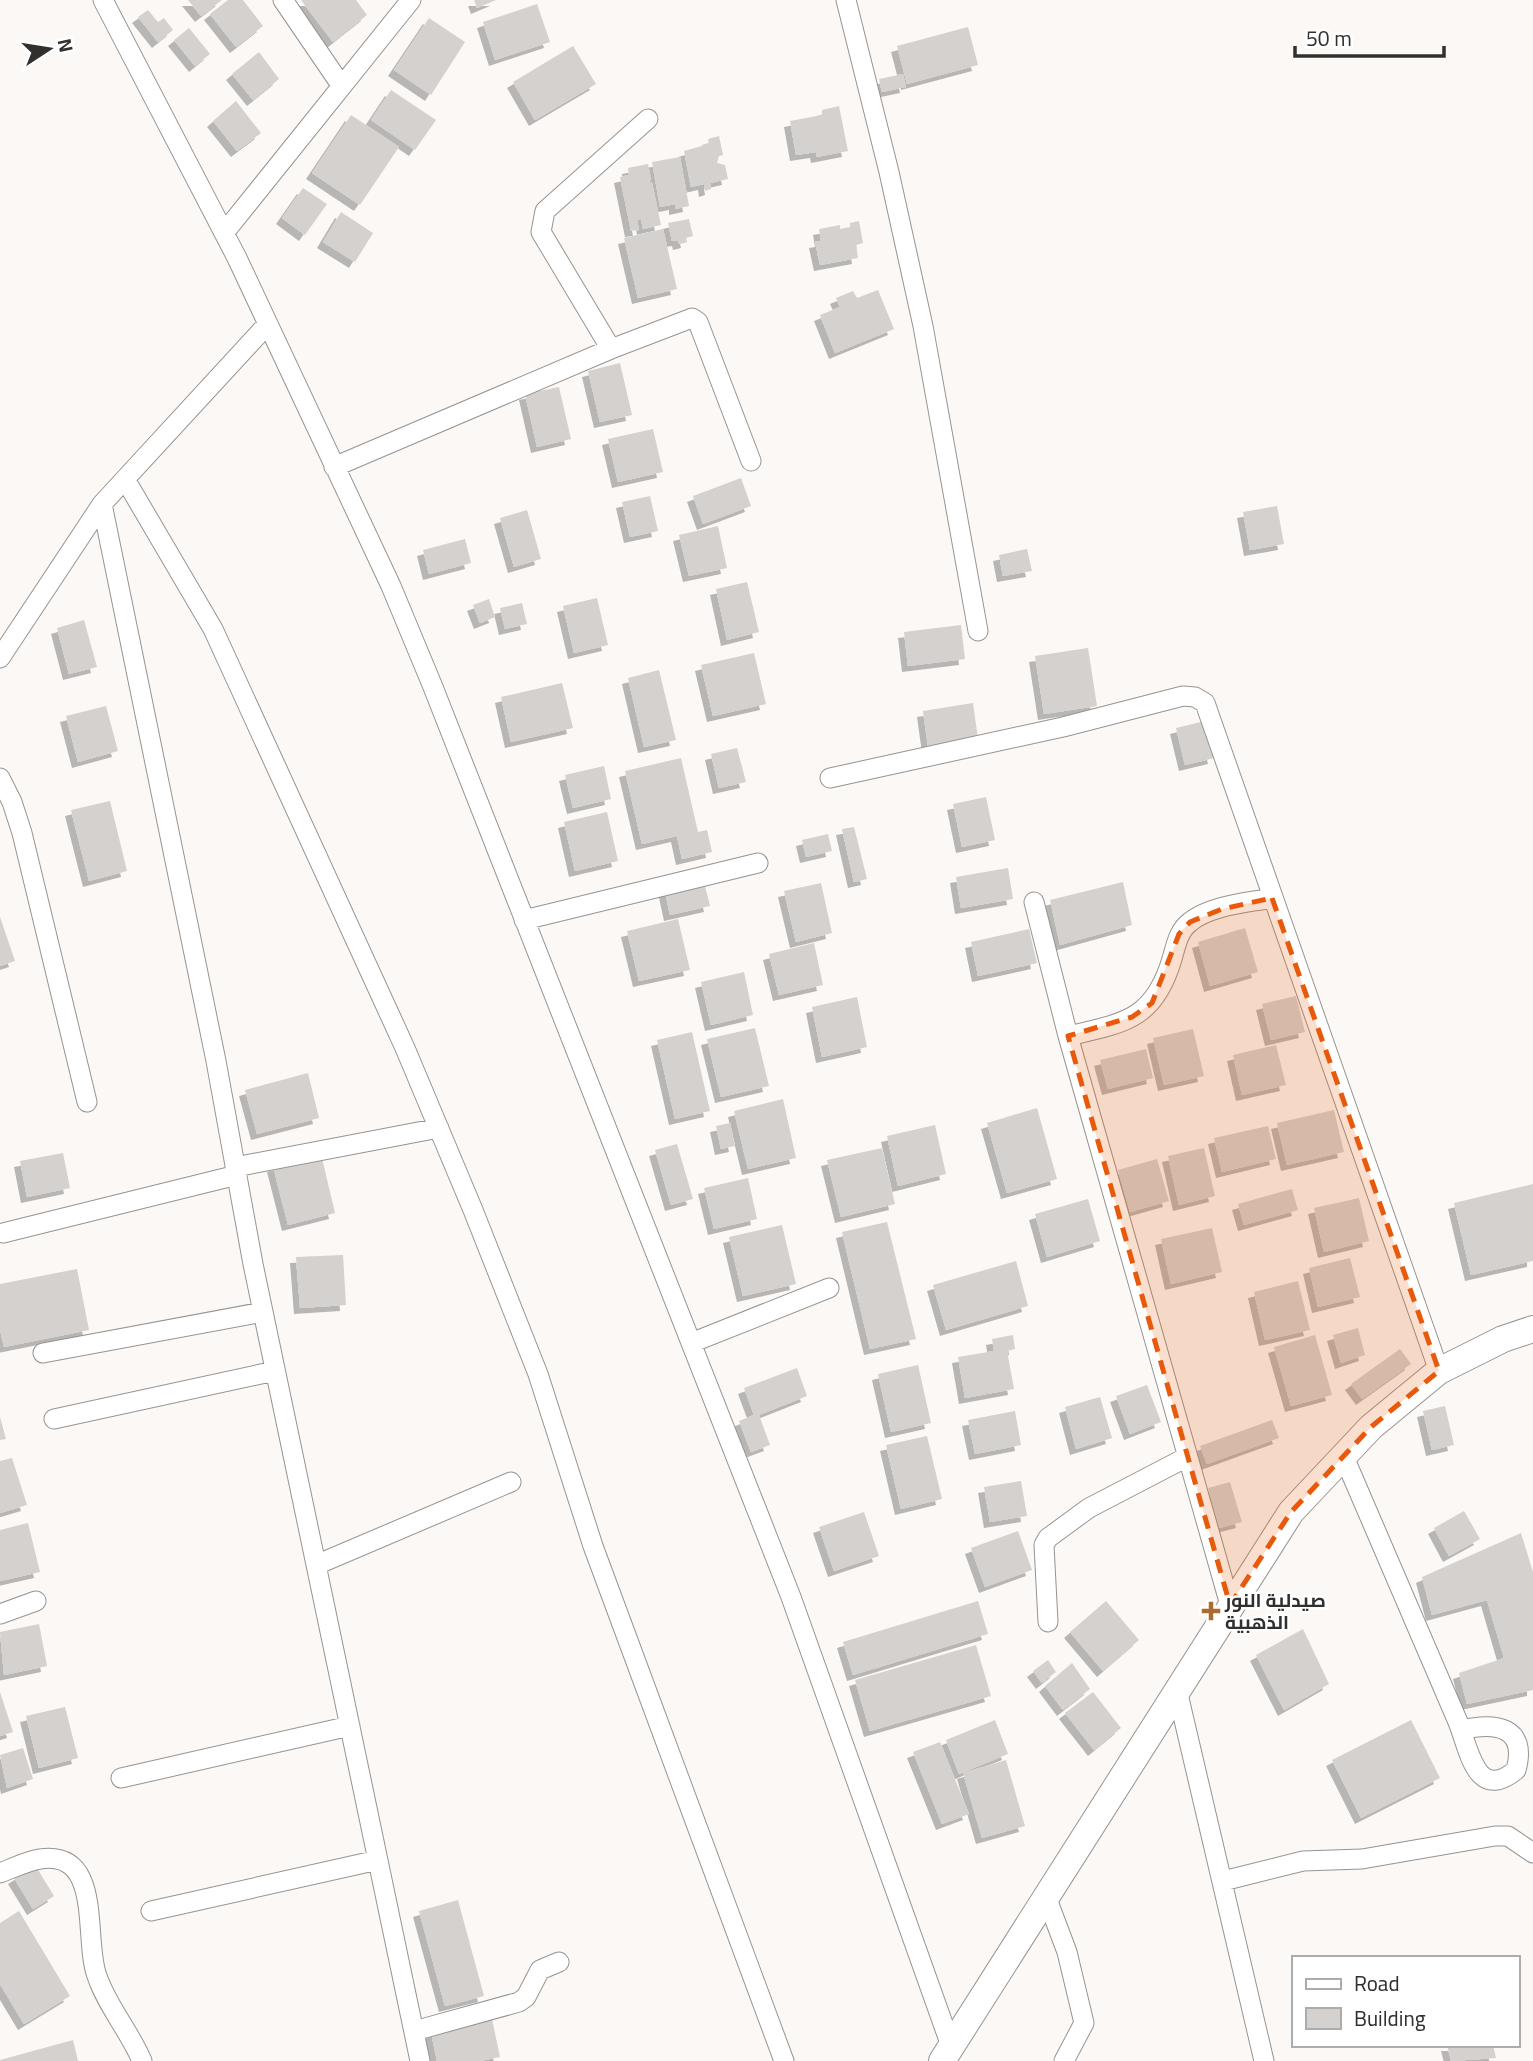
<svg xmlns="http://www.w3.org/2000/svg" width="1533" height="2061" viewBox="0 0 1533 2061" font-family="Georgia,Cairo,serif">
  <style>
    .building { fill: #d4d1cf; filter: url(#shadow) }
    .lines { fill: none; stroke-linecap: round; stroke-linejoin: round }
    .street-casing { stroke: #969491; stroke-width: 21 }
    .secondary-casing { stroke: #969491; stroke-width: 28 }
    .street { stroke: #fff; stroke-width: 19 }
    .secondary { stroke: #fff; stroke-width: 26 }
    .marked { fill: #e8590c; fill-opacity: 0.2; stroke: #e8590c; stroke-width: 5; stroke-dasharray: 14 9; stroke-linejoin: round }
    .poi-dot { fill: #aa6c32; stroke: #fff; stroke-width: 2.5 }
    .labels { text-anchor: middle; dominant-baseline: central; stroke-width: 5; stroke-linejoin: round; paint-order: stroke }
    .poi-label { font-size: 19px; font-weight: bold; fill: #31302f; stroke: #fff; text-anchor: start }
  </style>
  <defs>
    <filter id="shadow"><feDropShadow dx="-6" dy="6" stdDeviation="0" flood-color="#0004"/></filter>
  </defs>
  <rect width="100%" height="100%" fill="#fbf8f6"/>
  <!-- building -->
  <path class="building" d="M 188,0 L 222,0 L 201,16 Z
    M 228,0 L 243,0 L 263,26 L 236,47 L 210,14 Z
    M 301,0 L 356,0 L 367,15 L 333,42 Z
    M 474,0 L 496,0 L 477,8 Z
    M 537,4 L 550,42 L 495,60 L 483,22 Z
    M 148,10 L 158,22 L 164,18 L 173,30 L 158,42 L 138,17 Z
    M 429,18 L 465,42 L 431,95 L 394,70 Z
    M 968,27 L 978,65 L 907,84 L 897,46 Z
    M 189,28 L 210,54 L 195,66 L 174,40 Z
    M 573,46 L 596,84 L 535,120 L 513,82 Z
    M 259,52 L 279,79 L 253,100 L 232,74 Z
    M 903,74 L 906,87 L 882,92 L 879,79 Z
    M 391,90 L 436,120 L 415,150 L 371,120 Z
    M 236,101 L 261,133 L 237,151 L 213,121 Z
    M 839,106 L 848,151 L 817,157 L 816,152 L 796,155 L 790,121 L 822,115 L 822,110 Z
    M 351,115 L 399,147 L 360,205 L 312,173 Z
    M 719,136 L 723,155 L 719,156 L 717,163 L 725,165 L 728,179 L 710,183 L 711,189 L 705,191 L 704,184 L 691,187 L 684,151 L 709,144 L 708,139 Z
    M 680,157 L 689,206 L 675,209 L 675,204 L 660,207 L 652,162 Z
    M 648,164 L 651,180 L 647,181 L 652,183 L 661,225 L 643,229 L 641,219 L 637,220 L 639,230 L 631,231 L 620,177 L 629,175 L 628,168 Z
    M 303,188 L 327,204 L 305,235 L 282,218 Z
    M 341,212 L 373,233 L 355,262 L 323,242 Z
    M 689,219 L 693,236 L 686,238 L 687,242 L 679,244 L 678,240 L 672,241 L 668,223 Z
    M 859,221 L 863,243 L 856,245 L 858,258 L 820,265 L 815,242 L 821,241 L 819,229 L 840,225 L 840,229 L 850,227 L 850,223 Z
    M 663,229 L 677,289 L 638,298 L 624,238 Z
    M 878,290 L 894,329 L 835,353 L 820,315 L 840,307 L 836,298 L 853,291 L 857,298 Z
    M 620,363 L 632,415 L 600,422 L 588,371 Z
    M 559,387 L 571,439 L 537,447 L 525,394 Z
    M 653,429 L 663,472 L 618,482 L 608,439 Z
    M 741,478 L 751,506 L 703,524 L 693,496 Z
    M 650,496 L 658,531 L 630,537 L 622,502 Z
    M 1277,506 L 1284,544 L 1250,550 L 1243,512 Z
    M 527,510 L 541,559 L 514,567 L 500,518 Z
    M 718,526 L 727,568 L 689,576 L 679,535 Z
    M 465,539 L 471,563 L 429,574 L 423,550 Z
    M 1027,549 L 1032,571 L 1003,576 L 999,555 Z
    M 747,582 L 759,632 L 727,640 L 716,589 Z
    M 597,598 L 608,645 L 574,653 L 563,606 Z
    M 489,599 L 495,617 L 480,623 L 473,605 Z
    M 522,603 L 527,624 L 505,629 L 500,608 Z
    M 84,620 L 97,667 L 69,674 L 57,628 Z
    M 961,625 L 965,659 L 908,666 L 904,632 Z
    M 1088,648 L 1097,706 L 1044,714 L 1035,656 Z
    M 754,653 L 766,704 L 713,716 L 701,665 Z
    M 659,670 L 676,740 L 644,747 L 628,678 Z
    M 562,683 L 573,728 L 511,742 L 501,697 Z
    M 973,703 L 978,739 L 928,747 L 923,711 Z
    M 106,706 L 118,751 L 78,762 L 66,716 Z
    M 1205,721 L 1214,758 L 1185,765 L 1176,728 Z
    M 737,748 L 746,782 L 719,788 L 711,754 Z
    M 681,758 L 698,832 L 707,830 L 712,852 L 682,859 L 677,836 L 642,844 L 625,771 Z
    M 604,766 L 611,799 L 573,808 L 565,775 Z
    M 986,797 L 995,840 L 962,847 L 953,804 Z
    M 110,801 L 127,871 L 89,881 L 71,810 Z
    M 607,812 L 618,861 L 575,871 L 564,822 Z
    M 854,827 L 867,879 L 854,882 L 842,829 Z
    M 828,834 L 832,851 L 806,857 L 802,840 Z
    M 1008,868 L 1013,899 L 961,908 L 956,877 Z
    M 703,878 L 710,906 L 670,915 L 664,887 Z
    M 1123,882 L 1132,925 L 1060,945 L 1050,900 Z
    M 821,883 L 832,933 L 796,942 L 784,891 Z
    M 0,917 L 15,961 L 0,966 Z
    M 678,919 L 690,970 L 639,981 L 627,931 Z
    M 1245,928 L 1258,972 L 1210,986 L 1198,942 Z
    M 1029,929 L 1037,963 L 978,976 L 971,942 Z
    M 814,943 L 823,985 L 779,995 L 769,954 Z
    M 744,972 L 753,1015 L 711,1025 L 701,982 Z
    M 1296,996 L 1305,1032 L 1271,1040 L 1262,1004 Z
    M 857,997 L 867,1047 L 822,1057 L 812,1007 Z
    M 755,1028 L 769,1086 L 721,1097 L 707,1039 Z
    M 1193,1029 L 1204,1076 L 1164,1085 L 1153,1038 Z
    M 692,1032 L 710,1111 L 675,1119 L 657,1040 Z
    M 1276,1045 L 1286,1085 L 1242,1095 L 1233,1055 Z
    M 1146,1049 L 1153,1078 L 1108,1089 L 1100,1060 Z
    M 308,1073 L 319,1118 L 257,1134 L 245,1090 Z
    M 783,1099 L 796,1158 L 748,1169 L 734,1111 Z
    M 1037,1108 L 1057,1179 L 1007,1193 L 987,1123 Z
    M 1334,1110 L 1344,1152 L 1287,1165 L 1277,1123 Z
    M 730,1123 L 735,1146 L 721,1149 L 716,1126 Z
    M 935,1125 L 946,1174 L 898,1186 L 887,1136 Z
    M 1268,1126 L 1276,1159 L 1222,1172 L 1214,1138 Z
    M 677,1144 L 693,1199 L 671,1205 L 655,1150 Z
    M 882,1148 L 895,1204 L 841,1217 L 827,1160 Z
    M 1204,1148 L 1215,1196 L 1179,1205 L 1168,1156 Z
    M 63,1153 L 70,1188 L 27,1197 L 20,1161 Z
    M 321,1154 L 335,1213 L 288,1225 L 273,1166 Z
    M 1157,1159 L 1169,1201 L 1130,1212 L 1118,1170 Z
    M 748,1178 L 757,1219 L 714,1229 L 704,1188 Z
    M 1533,1184 L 1533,1261 L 1471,1275 L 1454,1203 Z
    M 1292,1189 L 1298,1210 L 1244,1225 L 1238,1204 Z
    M 1359,1198 L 1369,1241 L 1324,1252 L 1314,1208 Z
    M 1088,1199 L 1100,1241 L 1047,1257 L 1035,1214 Z
    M 887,1222 L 916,1339 L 870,1349 L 842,1232 Z
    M 782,1225 L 796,1284 L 743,1296 L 729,1237 Z
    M 1212,1228 L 1222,1272 L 1171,1284 L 1161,1239 Z
    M 343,1255 L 346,1305 L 300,1308 L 296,1257 Z
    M 1350,1258 L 1360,1297 L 1318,1307 L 1309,1268 Z
    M 1016,1261 L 1028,1306 L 946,1330 L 933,1285 Z
    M 77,1269 L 89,1330 L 4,1347 L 0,1330 L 0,1284 Z
    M 1298,1281 L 1310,1330 L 1265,1340 L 1254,1292 Z
    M 1358,1328 L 1365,1355 L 1341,1363 L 1333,1335 Z
    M 1013,1335 L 1015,1349 L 1007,1351 L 1014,1389 L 965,1398 L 958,1357 L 994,1351 L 992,1339 Z
    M 1315,1335 L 1332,1395 L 1291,1406 L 1274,1347 Z
    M 1400,1349 L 1411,1364 L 1362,1399 L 1351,1384 Z
    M 918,1365 L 931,1423 L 891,1432 L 878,1374 Z
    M 797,1368 L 807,1396 L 759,1415 L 770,1445 L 751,1452 L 739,1421 L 754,1415 L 744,1388 Z
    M 1147,1385 L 1161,1422 L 1130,1434 L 1116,1396 Z
    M 1100,1397 L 1112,1438 L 1076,1449 L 1065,1407 Z
    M 1445,1406 L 1454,1445 L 1432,1450 L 1423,1411 Z
    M 1015,1411 L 1021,1445 L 975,1454 L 968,1420 Z
    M 0,1417 L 6,1439 L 0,1440 Z
    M 1272,1420 L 1279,1438 L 1207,1464 L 1200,1446 Z
    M 927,1436 L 942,1499 L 901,1509 L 886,1445 Z
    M 12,1458 L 27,1505 L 0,1513 L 0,1461 Z
    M 1021,1481 L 1027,1516 L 990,1522 L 984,1487 Z
    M 1230,1482 L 1242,1522 L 1219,1528 L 1208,1488 Z
    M 1464,1511 L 1480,1539 L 1449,1556 L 1434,1528 Z
    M 864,1512 L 879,1556 L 834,1571 L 819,1527 Z
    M 28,1523 L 40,1572 L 0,1581 L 0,1530 Z
    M 1018,1531 L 1032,1570 L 985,1587 L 971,1548 Z
    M 1521,1533 L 1533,1572 L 1533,1690 L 1467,1704 L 1459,1673 L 1504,1658 L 1487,1600 L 1432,1615 L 1422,1577 Z
    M 978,1601 L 988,1634 L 853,1675 L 843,1642 Z
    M 1106,1601 L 1139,1640 L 1103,1671 L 1070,1632 Z
    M 39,1624 L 47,1666 L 4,1675 L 0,1632 Z
    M 1303,1629 L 1329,1684 L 1284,1710 L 1256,1655 Z
    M 976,1645 L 991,1696 L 870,1731 L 855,1680 Z
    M 1048,1660 L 1056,1672 L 1042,1683 L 1033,1671 Z
    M 1072,1663 L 1090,1689 L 1063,1710 L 1045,1686 Z
    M 0,1692 L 13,1732 L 0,1736 Z
    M 1093,1692 L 1121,1728 L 1094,1750 L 1065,1713 Z
    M 65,1707 L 78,1758 L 39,1768 L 26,1716 Z
    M 995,1720 L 1008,1754 L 959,1774 L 946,1740 Z
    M 1411,1720 L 1440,1778 L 1361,1818 L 1332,1760 Z
    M 940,1742 L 969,1814 L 942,1824 L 913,1752 Z
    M 23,1748 L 33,1779 L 7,1788 L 0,1755 Z
    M 1006,1760 L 1025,1826 L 982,1838 L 963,1773 Z
    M 35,1865 L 54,1896 L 33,1909 L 14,1878 Z
    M 458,1900 L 484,1996 L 445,2006 L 419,1911 Z
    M 19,1911 L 70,1996 L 24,2024 L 0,1984 L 0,1923 Z
    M 492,2019 L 500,2057 L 480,2061 L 437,2061 L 431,2032 Z
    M 73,2040 L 78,2061 L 0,2061 L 0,2060 Z
    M 1447,2045 L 1493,2045 L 1496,2058 L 1451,2061 Z"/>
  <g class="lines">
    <!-- street casing -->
    <g class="street-casing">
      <path id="street" d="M 103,0 L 237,258 L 391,586 L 433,687 L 791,1597 L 951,2046
        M 283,0 L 341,85
        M 846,0 L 889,172 L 923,326 L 978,631
        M 224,233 L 411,0
        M 611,349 L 541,232 L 545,211 L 648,119
        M 334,467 L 611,349 L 692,318 L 698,322 L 751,461
        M 125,479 L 213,629 L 405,1048 L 473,1210 L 538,1374 L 593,1546 L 784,2061
        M 102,504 L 216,1061 L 253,1264 L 420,2061
        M 0,658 L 102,504 L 266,326
        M 0,778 L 12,802 L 22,833 L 87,1102
        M 830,778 L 1063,727 L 1183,696 L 1195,697 L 1205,703 L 1439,1371
        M 1034,902 L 1068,1036
        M 524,920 L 758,863
        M 235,1167 L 439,1128
        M 3,1233 L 237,1175
        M 691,1343 L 829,1288
        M 43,1353 L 263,1312
        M 54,1419 L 275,1371
        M 1344,1457 L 1458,1722 C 1469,1749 1476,1803 1516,1770 C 1528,1726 1495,1722 1461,1730
        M 316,1565 L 511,1482
        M 1230,1605 L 1068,1036 C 1124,1023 1154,1020 1172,959 C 1176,946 1178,931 1190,922 C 1211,905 1247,903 1272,898
        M 0,1614 L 36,1601
        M 1048,1622 L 1044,1545 L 1048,1538 L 1089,1508 L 1187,1457
        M 1177,1690 L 1264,2061
        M 121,1778 L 350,1726
        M 0,1873 C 13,1868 27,1861 40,1859 C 104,1850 83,1939 97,1976 C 107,2006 130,2032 142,2061
        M 1223,1881 L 1303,1861 L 1362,1859 L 1495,1836 L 1508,1836 L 1533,1853
        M 1047,1899 L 1067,1952 L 1084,2023 L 1064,2061
        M 151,1911 L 378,1860
        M 414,2031 L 519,2002 L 526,1997 L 540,1970 L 559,1962"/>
    </g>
    <!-- secondary casing -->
    <g class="secondary-casing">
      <path id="secondary" d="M 942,2061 L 1291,1512 L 1371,1427 L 1439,1371 L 1503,1339 L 1533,1329"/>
    </g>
    <!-- street -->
    <use href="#street" class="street"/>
    <!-- secondary -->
    <use href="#secondary" class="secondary"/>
  </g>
  <!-- marked area -->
  <path class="marked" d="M 1272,898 L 1439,1371 L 1371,1427 L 1291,1512 L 1230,1605 L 1068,1036 L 1132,1017 L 1152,1003 L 1179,934 L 1190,922 L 1222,909 Z"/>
  <!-- markers -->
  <path class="poi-dot" d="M1207.5 1600.5h7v7h7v7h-7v7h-7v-7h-7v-7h7z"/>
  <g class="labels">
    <!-- poi labels -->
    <g class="poi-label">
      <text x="1225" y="1600">صيدلية النور<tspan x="1225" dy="22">الذهبية</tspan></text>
    </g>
  </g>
  <!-- legend -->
  <rect x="1292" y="1956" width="228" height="91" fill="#ffffff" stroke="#adacac" stroke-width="2"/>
  <rect x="1306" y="1979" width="35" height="10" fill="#ffffff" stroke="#adacac" stroke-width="2"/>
  <text x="1354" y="1991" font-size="21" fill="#31302f">Road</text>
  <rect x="1306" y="2008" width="35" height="21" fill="#d4d1cf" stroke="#adacac" stroke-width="2"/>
  <text x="1354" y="2026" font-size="21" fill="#31302f">Building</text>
  <!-- north arrow -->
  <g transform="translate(49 49) rotate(78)" stroke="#ffffff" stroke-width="5" paint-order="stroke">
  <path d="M0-5L12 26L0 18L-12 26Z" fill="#31302f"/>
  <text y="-10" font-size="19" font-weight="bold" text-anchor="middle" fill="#31302f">N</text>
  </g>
  <!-- scale -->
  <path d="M1295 46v10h149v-10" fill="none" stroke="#31302f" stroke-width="3.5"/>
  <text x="1306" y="46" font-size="21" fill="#31302f" stroke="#ffffff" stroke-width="5" paint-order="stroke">50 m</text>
</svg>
